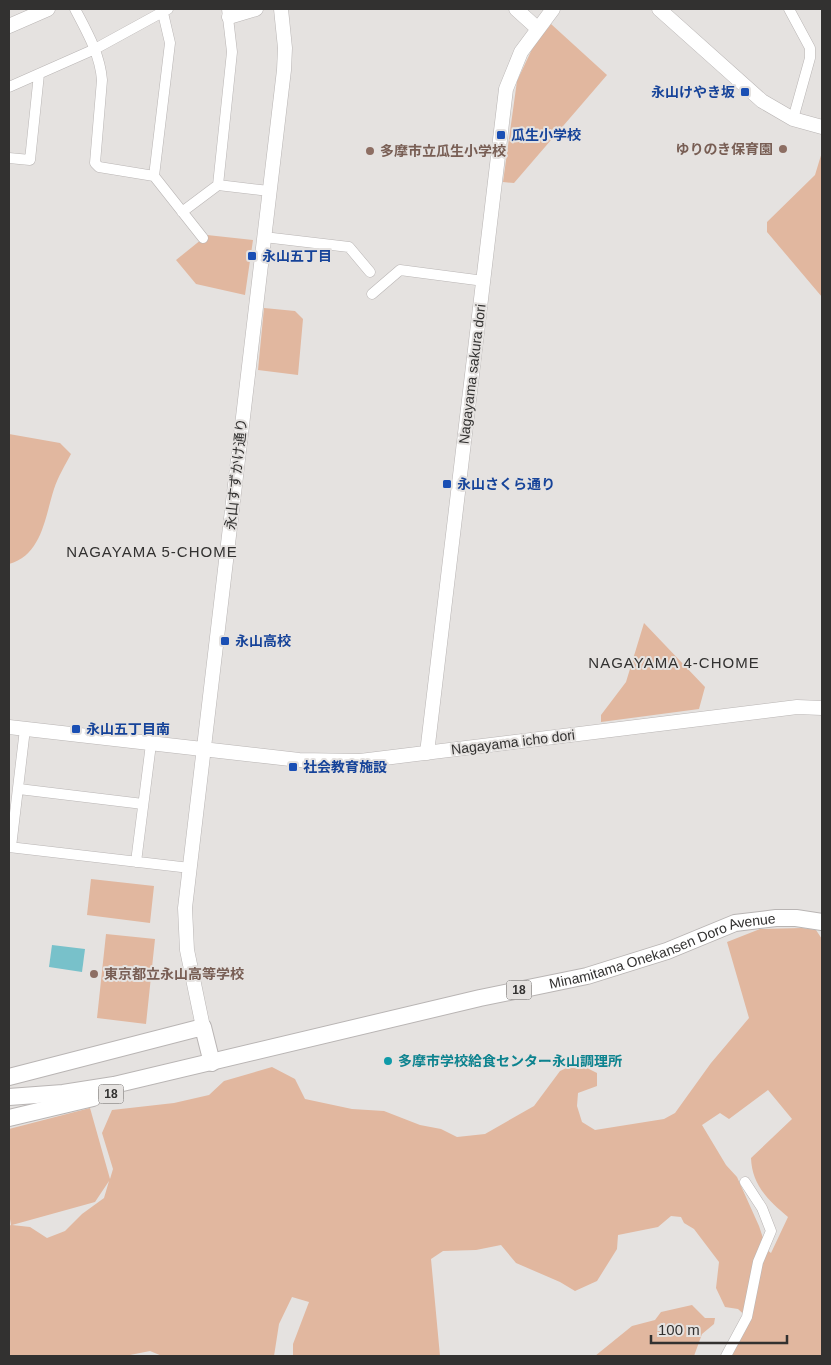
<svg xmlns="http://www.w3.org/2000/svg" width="831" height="1365" viewBox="0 0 831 1365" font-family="Arial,'Noto Sans JP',sans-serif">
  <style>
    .green { fill: #e1b79f; fill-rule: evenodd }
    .water { fill: #78c1ca }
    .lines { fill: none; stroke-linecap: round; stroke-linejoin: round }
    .street-casing { stroke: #b9b5b4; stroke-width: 11 }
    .secondary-casing { stroke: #b9b5b4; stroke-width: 15 }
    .primary-casing { stroke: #b9b5b4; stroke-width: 18 }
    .street { stroke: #fff; stroke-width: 10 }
    .secondary { stroke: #fff; stroke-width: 14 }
    .primary { stroke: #fff; stroke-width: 16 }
    .transit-dot { fill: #1a4fb4; stroke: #e5e2e0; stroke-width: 2 }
    .education-dot { fill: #8d6e63; stroke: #e5e2e0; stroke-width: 2 }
    .culture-dot { fill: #0f9aa8; stroke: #e5e2e0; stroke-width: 2 }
    .labels { text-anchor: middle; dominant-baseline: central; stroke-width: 4; stroke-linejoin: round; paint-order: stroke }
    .shield { fill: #e5e2e0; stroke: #686665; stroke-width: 1 }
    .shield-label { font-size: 12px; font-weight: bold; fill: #323130 }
    .transit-label { font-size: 14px; font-weight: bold; fill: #164399; stroke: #e5e2e0; text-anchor: start }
    .education-label { font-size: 14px; font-weight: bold; fill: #785e54; stroke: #e5e2e0; text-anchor: start }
    .street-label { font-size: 14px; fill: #323130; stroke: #e5e2e0 }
    .culture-label { font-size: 14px; font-weight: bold; fill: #0d838f; stroke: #e5e2e0; text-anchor: start }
    .neighbourhood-label { font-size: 15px; letter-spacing: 1px; fill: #323130; stroke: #e5e2e0 }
  </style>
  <rect width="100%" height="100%" fill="#e5e2e0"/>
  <!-- green -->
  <path class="green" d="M 551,24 L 607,75 L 514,183 L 503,182 L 517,81 L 533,47 Z
    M 822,152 L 822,297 L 767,232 L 767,222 L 815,175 Z
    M 207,235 L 253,240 L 245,295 L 196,284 L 176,260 Z
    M 264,308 L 295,311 L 303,319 L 298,375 L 258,370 Z
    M 9,434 L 60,443 L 71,454 C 65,465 58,477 54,489 C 45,517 42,555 9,564 Z
    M 644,623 L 705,687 L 699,709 L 601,722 L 601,715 L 626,682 Z
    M 91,879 L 154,886 L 150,923 L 87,915 Z
    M 802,928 L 816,930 L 822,939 L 822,1356 L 729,1356 L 750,1320 L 738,1309 L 725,1307 L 716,1288 L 719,1262 L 694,1229 L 684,1223 L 681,1217 L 671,1216 L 658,1227 L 618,1235 L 617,1249 L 597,1281 L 575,1291 L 560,1282 L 516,1263 L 501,1245 L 476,1250 L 443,1251 L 431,1259 L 440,1356 L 293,1356 L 293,1344 L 309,1302 L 292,1297 L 279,1324 L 274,1356 L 162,1356 L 150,1351 L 125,1356 L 9,1356 L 9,1226 L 11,1225 L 9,1213 L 9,1129 L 90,1108 L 110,1179 L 113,1169 L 102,1133 L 112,1110 L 174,1103 L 209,1095 L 224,1081 L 272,1067 L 295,1079 L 305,1099 L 352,1109 L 384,1111 L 420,1125 L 441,1129 L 457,1137 L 485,1134 L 534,1106 L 560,1071 L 577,1063 L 597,1073 L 597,1086 L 578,1093 L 577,1106 L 582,1122 L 595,1130 L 664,1119 L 675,1113 L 711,1063 L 749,1018 L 727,942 L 760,929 ZM 768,1090 L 792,1119 L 751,1158 C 752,1185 768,1200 788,1217 L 771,1253 L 767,1250 L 759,1226 L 737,1177 L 726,1165 L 702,1125 L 720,1113 L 729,1119 ZM 109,1181 L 104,1198 L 82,1214 L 65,1231 L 47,1238 L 30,1227 L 12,1225 L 95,1202 Z
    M 106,934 L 155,939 L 146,1024 L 97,1018 Z
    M 692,1305 L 705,1318 L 715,1318 L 714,1324 L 702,1334 L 694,1356 L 595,1356 L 632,1326 L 655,1320 L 661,1312 Z"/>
  <!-- water -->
  <path class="water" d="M 52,945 L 85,949 L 82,972 L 49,967 Z"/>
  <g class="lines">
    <!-- street casing -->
    <g class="street-casing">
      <path id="street" d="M 75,9 C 87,32 100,54 102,80 L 95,163 L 99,167 L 154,176
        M 789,9 L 810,48 L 810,58 L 793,119
        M 163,13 L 170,43 L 154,176 L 203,238
        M 9,87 L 95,49 L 168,9
        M 9,158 L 30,160 L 39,74
        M 218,185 L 269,191
        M 182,212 L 218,185 L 232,52 L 227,9
        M 264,237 L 349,247 L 370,272
        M 372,294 L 400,270 L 484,281
        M 19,789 L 143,804
        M 9,847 L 190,868
        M 11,847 L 25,729
        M 136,862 L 151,744
        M 726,1356 L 747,1317 L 758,1262 L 771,1231 L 762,1208 L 745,1182"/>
    </g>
    <!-- secondary casing -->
    <g class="secondary-casing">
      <path id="secondary" d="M 516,9 L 537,28
        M 659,9 L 762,101 L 793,119 L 822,127
        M 229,17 L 256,9
        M 9,26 L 48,9
        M 9,727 L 299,760 L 360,761 L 797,707 L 822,708
        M 427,753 L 506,89 L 521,52 L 553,9
        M 203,1027 L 187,950 L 185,908 L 284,70 L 285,48 L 281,9"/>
    </g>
    <!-- primary casing -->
    <g class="primary-casing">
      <g id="primary">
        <path d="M 9,1077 L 203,1027 L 212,1063"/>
        <path id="s1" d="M 9,1097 L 63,1093 L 114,1085 L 480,998 L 587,976 L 667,951 L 735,923 L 776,918 L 796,918 L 822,922"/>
        <path d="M 9,1118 L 93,1098"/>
      </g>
    </g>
    <!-- street -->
    <use href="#street" class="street"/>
    <!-- secondary -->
    <use href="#secondary" class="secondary"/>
    <!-- primary -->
    <use href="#primary" class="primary"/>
  </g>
  <!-- markers -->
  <g class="transit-dot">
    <rect x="740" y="87" width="10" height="10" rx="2.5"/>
    <rect x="496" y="130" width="10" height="10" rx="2.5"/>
    <rect x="247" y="251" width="10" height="10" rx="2.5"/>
    <rect x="442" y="479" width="10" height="10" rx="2.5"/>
    <rect x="220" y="636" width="10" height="10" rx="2.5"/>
    <rect x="71" y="724" width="10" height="10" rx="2.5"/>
    <rect x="288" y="762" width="10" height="10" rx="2.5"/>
  </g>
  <g class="education-dot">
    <circle cx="783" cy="149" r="5"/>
    <circle cx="370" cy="151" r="5"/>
    <circle cx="94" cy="974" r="5"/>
  </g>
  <circle class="culture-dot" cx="388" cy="1061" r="5"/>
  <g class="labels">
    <!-- shield labels -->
    <g class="shield">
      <rect x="506.5" y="980.5" width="25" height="19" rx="4"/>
      <rect x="98.5" y="1084.5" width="25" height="19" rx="4"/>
    </g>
    <g class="shield-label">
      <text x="519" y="990">18</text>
      <text x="111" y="1094">18</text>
    </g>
    <!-- transit labels -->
    <g class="transit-label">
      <text x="735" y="92" text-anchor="end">永山けやき坂</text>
      <text x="511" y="135">瓜生小学校</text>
      <text x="262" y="256">永山五丁目</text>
      <text x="457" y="484">永山さくら通り</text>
      <text x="235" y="641">永山高校</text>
      <text x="86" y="729">永山五丁目南</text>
      <text x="303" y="767">社会教育施設</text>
    </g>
    <!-- education labels -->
    <g class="education-label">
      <text x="773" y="149" text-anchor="end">ゆりのき保育園</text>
      <text x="380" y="151">多摩市立瓜生小学校</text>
      <text x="104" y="974">東京都立永山高等学校</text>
    </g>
    <!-- street labels -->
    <g class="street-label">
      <text transform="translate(472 374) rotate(-83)">Nagayama sakura dori</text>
      <text transform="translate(236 474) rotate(-84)">永山すずかけ通り</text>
      <text transform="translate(513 742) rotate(-7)">Nagayama icho dori</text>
      <text stroke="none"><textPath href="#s1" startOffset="671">Minamitama Onekansen Doro Avenue</textPath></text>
    </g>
    <!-- culture labels -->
    <g class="culture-label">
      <text x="398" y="1061">多摩市学校給食センター永山調理所</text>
    </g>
    <!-- neighbourhood labels -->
    <g class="neighbourhood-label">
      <text x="152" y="551">NAGAYAMA 5-CHOME</text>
      <text x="674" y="662">NAGAYAMA 4-CHOME</text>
    </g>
  </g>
  <!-- border -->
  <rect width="831" height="1365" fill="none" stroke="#323130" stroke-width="20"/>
  <!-- scale -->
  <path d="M651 1335v8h136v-8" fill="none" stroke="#323130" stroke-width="2.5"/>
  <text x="658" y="1335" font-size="15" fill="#323130" stroke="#e5e2e0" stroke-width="4" paint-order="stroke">100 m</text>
</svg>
